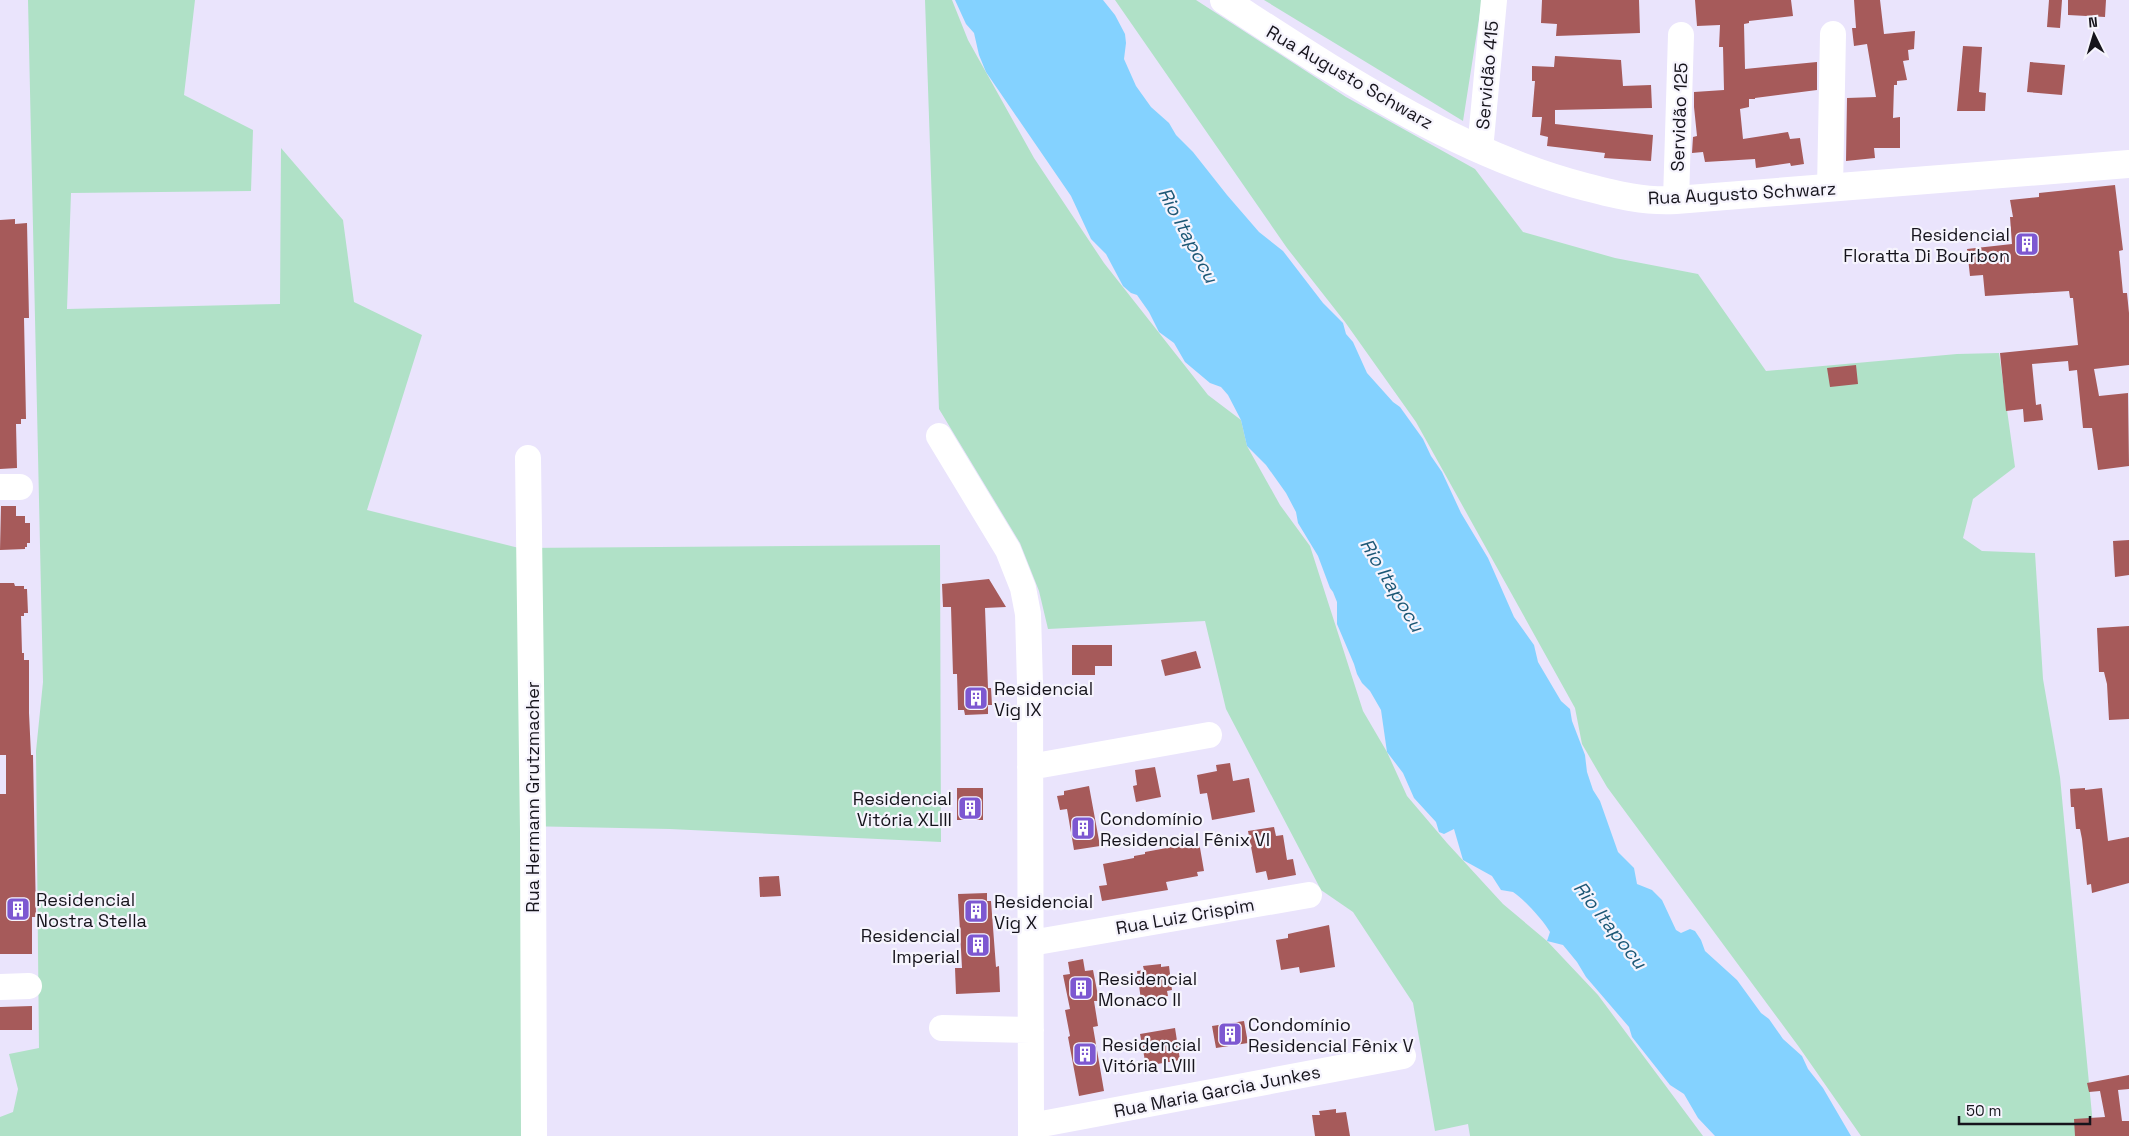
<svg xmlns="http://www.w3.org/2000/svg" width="2129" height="1136" viewBox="0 0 2129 1136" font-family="'Space Grotesk',sans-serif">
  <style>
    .green { fill: #b0e1c7 }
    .water { fill: #84d2ff }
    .building { fill: #a65a5a }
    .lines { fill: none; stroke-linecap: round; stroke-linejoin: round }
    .minor { stroke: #fff; stroke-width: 26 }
    .major { stroke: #fff; stroke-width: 28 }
    .labels { text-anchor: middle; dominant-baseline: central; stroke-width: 4.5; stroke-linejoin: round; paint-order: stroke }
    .street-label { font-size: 18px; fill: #16141c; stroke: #f6f4fd }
    .poi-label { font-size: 18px; fill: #16141c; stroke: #f6f4fd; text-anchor: start }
    .water-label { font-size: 19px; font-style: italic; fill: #1d5876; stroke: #f6f4fd }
  </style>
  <rect width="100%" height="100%" fill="#eae4fc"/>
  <!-- green -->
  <path class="green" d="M 28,0 L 195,0 L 184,95 L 253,130 L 251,191 L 71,193 L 67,309 L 280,304 L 281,148 L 343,220 L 354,302 L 422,335 L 367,510 L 519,548 L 940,545 L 941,842 L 670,829 L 522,826 L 532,1136 L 0,1136 L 0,1117 L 13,1112 L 18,1089 L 9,1054 L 39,1048 L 36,751 L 43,682 Z
    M 925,0 L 952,0 L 968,40 L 1034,158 L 1104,263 L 1208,395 L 1241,420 L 1247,446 L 1280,505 L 1310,546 L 1363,711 L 1387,752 L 1407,796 L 1447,843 L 1503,904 L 1547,941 L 1598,995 L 1703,1136 L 1470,1136 L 1468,1124 L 1435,1131 L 1413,1003 L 1353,912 L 1321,890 L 1226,709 L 1205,621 L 1048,629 L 1039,591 L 1020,543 L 939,409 Z
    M 1115,0 L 1196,0 L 1346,97 L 1475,169 L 1523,232 L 1615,258 L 1698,274 L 1766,371 L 1957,354 L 1999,353 L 2015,467 L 1973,499 L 1963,538 L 1982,551 L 2035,553 L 2043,679 L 2060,777 L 2094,1136 L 1861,1136 L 1799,1047 L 1607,787 L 1582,744 L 1575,708 L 1416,422 L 1345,322 L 1287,248 Z
    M 1264,0 L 1482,0 L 1463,121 Z"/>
  <!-- water -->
  <path class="water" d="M 955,0 L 1103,0 L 1115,15 L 1125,34 L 1126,43 L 1124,59 L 1136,86 L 1151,107 L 1169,123 L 1176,135 L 1193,152 L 1227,195 L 1259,232 L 1283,251 L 1323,303 L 1343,323 L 1346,334 L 1353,342 L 1367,373 L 1393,402 L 1400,407 L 1423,439 L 1431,456 L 1442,472 L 1461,513 L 1488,558 L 1514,617 L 1534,645 L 1538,662 L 1561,701 L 1570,709 L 1572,721 L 1585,755 L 1587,772 L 1593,790 L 1600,801 L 1618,852 L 1634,868 L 1637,884 L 1652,890 L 1662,900 L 1676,930 L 1681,933 L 1690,929 L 1695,931 L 1701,940 L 1705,951 L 1737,980 L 1761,1013 L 1769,1019 L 1783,1039 L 1802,1056 L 1808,1069 L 1823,1088 L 1851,1136 L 1715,1136 L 1698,1118 L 1684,1094 L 1670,1085 L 1632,1037 L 1629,1027 L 1586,977 L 1577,962 L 1563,945 L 1547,941 L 1550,932 C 1544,921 1523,898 1513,892 C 1509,891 1505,891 1501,890 L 1492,876 L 1463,860 L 1454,829 L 1444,834 L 1439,832 L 1436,822 L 1414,798 L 1403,773 L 1387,752 L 1381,710 L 1370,691 L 1362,683 L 1357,674 L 1354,664 L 1337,624 L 1337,602 L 1333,592 L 1330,588 L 1318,556 L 1298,523 L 1296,512 L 1286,493 L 1266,465 L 1247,446 L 1241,420 L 1228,395 L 1221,387 L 1210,383 L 1185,362 L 1174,343 L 1159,332 L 1149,312 L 1137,295 L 1131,293 L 1123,286 L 1106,254 L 1091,239 L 1071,196 L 986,72 L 979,55 L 974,33 L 966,24 Z"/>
  <!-- building -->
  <path class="building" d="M 1542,0 L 1639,0 L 1640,33 L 1556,36 L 1557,24 L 1541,23 Z
    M 1695,0 L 1791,0 L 1793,16 L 1749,21 L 1749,23 L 1744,24 L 1745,69 L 1817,62 L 1817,90 L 1755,98 L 1755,99 L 1749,99 L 1749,107 L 1740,109 L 1743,139 L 1788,132 L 1790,139 L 1800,138 L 1804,164 L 1791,166 L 1790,163 L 1756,168 L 1755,159 L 1705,162 L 1703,152 L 1692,153 L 1693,137 L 1697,136 L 1694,107 L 1694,92 L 1724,90 L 1723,47 L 1719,47 L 1720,25 L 1697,26 Z
    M 1854,0 L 1880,0 L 1884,34 L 1915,31 L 1914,49 L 1908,50 L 1909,60 L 1903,61 L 1907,80 L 1897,81 L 1897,85 L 1894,85 L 1893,118 L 1900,117 L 1900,148 L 1874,148 L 1875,158 L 1846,161 L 1847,98 L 1876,97 L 1867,44 L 1854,46 L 1852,28 L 1856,28 Z
    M 2049,0 L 2062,0 L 2060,28 L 2047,27 Z
    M 2068,0 L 2106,0 L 2105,17 L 2068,15 Z
    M 1963,46 L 1982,47 L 1979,92 L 1986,93 L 1985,111 L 1957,111 Z
    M 1555,56 L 1621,60 L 1623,86 L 1651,85 L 1652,108 L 1555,110 L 1555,124 L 1653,135 L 1651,161 L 1604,158 L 1605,153 L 1547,146 L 1548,137 L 1540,135 L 1542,117 L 1532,117 L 1535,81 L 1532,81 L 1532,66 L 1554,67 Z
    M 2030,62 L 2065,65 L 2062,95 L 2027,92 Z
    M 2115,185 L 2123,250 L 2119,251 L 2123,293 L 2127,293 L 2129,313 L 2129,365 L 2094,369 L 2099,396 L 2128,393 L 2129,466 L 2098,470 L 2092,428 L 2083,428 L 2077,370 L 2069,371 L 2068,361 L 2032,364 L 2036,405 L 2041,404 L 2043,420 L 2024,422 L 2023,409 L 2006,411 L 2000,353 L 2078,345 L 2073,298 L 2070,298 L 2069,291 L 1985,296 L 1983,275 L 1970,276 L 1967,249 L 2012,244 L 2010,217 L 2013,217 L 2010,200 L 2039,197 L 2039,193 Z
    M 15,219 L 15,224 L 27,223 L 29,318 L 24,318 L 26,419 L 21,419 L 21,424 L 16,424 L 17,468 L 0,469 L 0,220 Z
    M 1856,365 L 1858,384 L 1830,387 L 1827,368 Z
    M 1,506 L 16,506 L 16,516 L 25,516 L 25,523 L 30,523 L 30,543 L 27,543 L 27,547 L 25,547 L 25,549 L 0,550 Z
    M 2129,540 L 2129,575 L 2115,577 L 2113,541 Z
    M 989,579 L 1006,607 L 985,608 L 988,688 L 991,688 L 992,705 L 988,705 L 988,714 L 965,715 L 964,710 L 958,710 L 957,674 L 953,674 L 951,607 L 943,607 L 942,584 Z
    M 0,583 L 14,583 L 15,586 L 24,586 L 24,589 L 27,589 L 28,613 L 24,613 L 24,616 L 21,616 L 22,653 L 24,653 L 24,660 L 29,660 L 29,713 L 31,755 L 33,755 L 36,917 L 32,917 L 32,954 L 0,954 L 0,794 L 6,794 L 6,755 L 0,755 Z
    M 2129,626 L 2129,719 L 2109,720 L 2107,684 L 2104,672 L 2099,672 L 2097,628 Z
    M 1072,645 L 1112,645 L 1112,666 L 1095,666 L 1095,675 L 1072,675 Z
    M 1196,651 L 1201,668 L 1165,676 L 1161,660 Z
    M 1230,763 L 1233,781 L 1249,778 L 1255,812 L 1212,820 L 1207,793 L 1200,794 L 1197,775 L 1217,771 L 1216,765 Z
    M 1155,767 L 1161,797 L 1136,802 L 1133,786 L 1137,785 L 1135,770 Z
    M 1089,786 L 1100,846 L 1074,850 L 1067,809 L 1060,810 L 1057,796 L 1064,795 L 1064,791 Z
    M 957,788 L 983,788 L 983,820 L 957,820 Z
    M 2085,788 L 2085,790 L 2102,788 L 2108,841 L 2129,837 L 2129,883 L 2092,893 L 2091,884 L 2087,885 L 2082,839 L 2080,829 L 2076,829 L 2074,807 L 2071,807 L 2070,789 Z
    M 1274,827 L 1276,836 L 1283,835 L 1287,860 L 1293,859 L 1296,875 L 1268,880 L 1266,871 L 1256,873 L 1248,831 Z
    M 1199,842 L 1204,871 L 1197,872 L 1198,876 L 1166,882 L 1168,890 L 1102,901 L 1099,886 L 1107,885 L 1103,864 L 1134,858 L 1134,856 L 1145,854 L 1145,852 Z
    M 779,876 L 781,896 L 760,897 L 759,877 Z
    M 987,893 L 987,901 L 991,901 L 996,967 L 999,966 L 1000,992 L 956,994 L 955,968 L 962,968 L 958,894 Z
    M 1329,925 L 1335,967 L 1300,973 L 1299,967 L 1281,970 L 1276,940 L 1288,938 L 1288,934 Z
    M 1083,959 L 1085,971 L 1093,970 L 1099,1001 L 1094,1001 L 1098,1026 L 1093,1027 L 1104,1091 L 1079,1096 L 1068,1037 L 1070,1036 L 1065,1010 L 1070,1009 L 1063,975 L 1070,974 L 1068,962 Z
    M 1161,964 L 1161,967 L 1169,966 L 1172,990 L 1167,991 L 1168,996 L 1141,1000 L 1137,971 L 1144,970 L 1143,966 Z
    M 32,1006 L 32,1030 L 0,1030 L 0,1007 Z
    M 1244,1021 L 1248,1043 L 1216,1048 L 1212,1026 Z
    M 1175,1028 L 1180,1060 L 1146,1066 L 1140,1034 Z
    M 2129,1075 L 2129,1089 L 2118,1090 L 2122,1121 L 2129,1121 L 2129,1136 L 2075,1136 L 2074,1119 L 2105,1117 L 2100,1091 L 2089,1092 L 2087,1083 Z
    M 1336,1109 L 1336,1113 L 1346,1112 L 1350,1136 L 1315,1136 L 1312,1115 L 1320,1115 L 1319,1111 Z"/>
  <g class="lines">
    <!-- minor -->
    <path class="minor" d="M 1480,150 L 1494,0
      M 1830,188 L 1833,34
      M 1676,200 L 1681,35
      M 939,436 L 1008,550 L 1023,588 L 1028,614 L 1030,684 L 1031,1136
      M 528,458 L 533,832 L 534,1136
      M 0,487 L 20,487
      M 1030,767 L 1209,735
      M 1031,943 L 1309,895
      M 0,987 L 29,986
      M 942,1028 L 1031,1030
      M 1031,1126 L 1403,1056"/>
    <!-- major -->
    <path class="major" d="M 1224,0 C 1337,73 1454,153 1586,187 C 1617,195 1645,202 1676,200 L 2129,164"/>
  </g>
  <!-- icons -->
  <defs>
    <g id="building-square" transform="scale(1.25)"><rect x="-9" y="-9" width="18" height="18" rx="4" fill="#7d58d1" stroke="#f6f4fd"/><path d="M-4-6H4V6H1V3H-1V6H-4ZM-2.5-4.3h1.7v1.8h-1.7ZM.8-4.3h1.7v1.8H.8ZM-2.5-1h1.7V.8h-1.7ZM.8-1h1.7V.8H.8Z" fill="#fff"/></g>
  </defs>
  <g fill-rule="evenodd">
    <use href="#building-square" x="2027" y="244"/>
    <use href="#building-square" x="976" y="698"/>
    <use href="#building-square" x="970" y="808"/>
    <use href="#building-square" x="1083" y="828"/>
    <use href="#building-square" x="18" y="909"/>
    <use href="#building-square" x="976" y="911"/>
    <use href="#building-square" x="978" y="945"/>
    <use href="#building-square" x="1081" y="988"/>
    <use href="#building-square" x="1230" y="1034"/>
    <use href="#building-square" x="1085" y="1054"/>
  </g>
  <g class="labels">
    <!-- street labels -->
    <g class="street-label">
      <text transform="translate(1487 75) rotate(-85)">Servidão 415</text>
      <text transform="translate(1350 77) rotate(30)">Rua Augusto Schwarz</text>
      <text transform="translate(1679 117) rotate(-88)">Servidão 125</text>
      <text transform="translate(1742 193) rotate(-3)">Rua Augusto Schwarz</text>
      <text transform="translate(532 797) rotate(-90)">Rua Hermann Grutzmacher</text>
      <text transform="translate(1185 916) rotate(-10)">Rua Luiz Crispim</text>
      <text transform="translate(1217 1091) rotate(-11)">Rua Maria Garcia Junkes</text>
    </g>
    <!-- poi labels -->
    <g class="poi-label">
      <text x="2010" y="234" text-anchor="end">Residencial<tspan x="2010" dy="21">Floratta Di Bourbon</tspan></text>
      <text x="994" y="688">Residencial<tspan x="994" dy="21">Vig IX</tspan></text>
      <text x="952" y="798" text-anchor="end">Residencial<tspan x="952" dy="21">Vitória XLIII</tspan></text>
      <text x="1100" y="818">Condomínio<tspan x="1100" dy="21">Residencial Fênix VI</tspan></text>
      <text x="36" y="899">Residencial<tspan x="36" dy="21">Nostra Stella</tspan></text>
      <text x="994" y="901">Residencial<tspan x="994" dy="21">Vig X</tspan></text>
      <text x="960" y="935" text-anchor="end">Residencial<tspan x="960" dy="21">Imperial</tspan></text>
      <text x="1098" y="978">Residencial<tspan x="1098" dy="21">Monaco II</tspan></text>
      <text x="1248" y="1024">Condomínio<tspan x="1248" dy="21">Residencial Fênix V</tspan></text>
      <text x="1102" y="1044">Residencial<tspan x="1102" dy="21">Vitória LVIII</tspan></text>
    </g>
    <!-- water labels -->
    <g class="water-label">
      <text transform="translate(1188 235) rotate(62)">Rio Itapocu</text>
      <text transform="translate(1392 585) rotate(59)">Rio Itapocu</text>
      <text transform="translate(1610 925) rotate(52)">Rio Itapocu</text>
    </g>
  </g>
  <!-- north arrow -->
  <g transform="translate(2094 35) rotate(355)" stroke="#f6f4fd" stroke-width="4" paint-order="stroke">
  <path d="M0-4L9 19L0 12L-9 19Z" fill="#16141c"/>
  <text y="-8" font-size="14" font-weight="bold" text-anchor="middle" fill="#16141c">N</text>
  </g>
  <!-- scale -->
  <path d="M1959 1116v8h131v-8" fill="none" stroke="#16141c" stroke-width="2.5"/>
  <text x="1966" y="1116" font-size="15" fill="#16141c" stroke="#f6f4fd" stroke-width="4" paint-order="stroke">50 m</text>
</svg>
